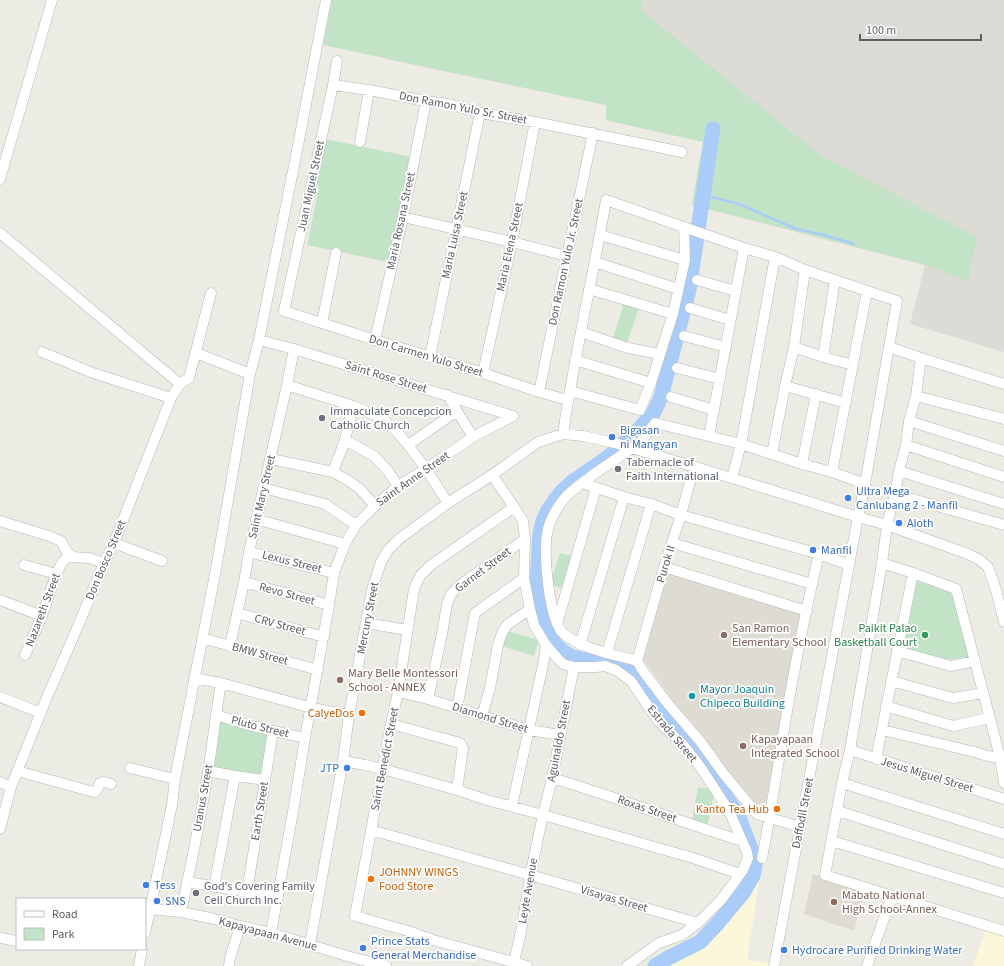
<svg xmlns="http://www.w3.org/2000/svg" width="1004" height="966" viewBox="0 0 1004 966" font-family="'Source Sans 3',sans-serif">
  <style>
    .commercial { fill: #fbf7db }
    .industrial { fill: #dcdbd6 }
    .education { fill: #dddbd2 }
    .green { fill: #c2e3c6 }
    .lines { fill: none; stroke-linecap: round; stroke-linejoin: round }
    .stream { stroke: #a9cdf8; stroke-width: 2.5 }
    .river { stroke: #a9cdf8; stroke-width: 15 }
    .minor-casing { stroke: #b4b6ba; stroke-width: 11 }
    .minor { stroke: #fff; stroke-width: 10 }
    .worship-dot { fill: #6b7280; stroke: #fff; stroke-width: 1.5 }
    .shop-dot { fill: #3f7fe0; stroke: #fff; stroke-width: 1.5 }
    .education-dot { fill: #8d6e63; stroke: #fff; stroke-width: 1.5 }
    .leisure-dot { fill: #2e9e5b; stroke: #fff; stroke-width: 1.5 }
    .culture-dot { fill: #0f9aa8; stroke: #fff; stroke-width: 1.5 }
    .food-dot { fill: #e8710a; stroke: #fff; stroke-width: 1.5 }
    .labels { text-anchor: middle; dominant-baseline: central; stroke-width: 3.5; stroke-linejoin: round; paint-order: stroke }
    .street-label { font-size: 12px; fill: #5c5e63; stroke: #fff }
    .worship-label { font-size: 12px; fill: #5b616d; stroke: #fff; text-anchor: start }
    .shop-label { font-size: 12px; fill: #366cbe; stroke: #fff; text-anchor: start }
    .education-label { font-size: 12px; fill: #785e54; stroke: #fff; text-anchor: start }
    .leisure-label { font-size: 12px; fill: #27864d; stroke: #fff; text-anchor: end }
    .culture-label { font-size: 12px; fill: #0d838f; stroke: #fff; text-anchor: start }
    .food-label { font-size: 12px; fill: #c56008; stroke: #fff; text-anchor: end }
  </style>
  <rect width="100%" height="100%" fill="#edece4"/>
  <!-- commercial -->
  <path class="commercial" d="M 755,875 L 760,876 L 747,960 L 770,964 L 769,966 L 660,966 L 671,959 L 698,948 L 703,944 L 745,895 Z
    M 986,929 L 1004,935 L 1004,966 L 973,966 Z"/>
  <!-- industrial -->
  <path class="industrial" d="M 398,0 L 1004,0 L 1004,352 L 910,324 L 925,265 L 692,205 L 703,142 L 606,120 L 606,105 L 386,59 Z"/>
  <!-- education -->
  <path class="education" d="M 668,571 L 803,611 L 766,802 L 753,806 L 677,707 L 643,659 Z
    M 813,874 L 865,890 L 854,931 L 804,914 Z"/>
  <!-- green -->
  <path class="green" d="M 332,0 L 643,0 L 641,10 L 820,155 L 977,237 L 968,281 L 925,265 L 692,205 L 703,142 L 606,120 L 606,105 L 323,45 Z
    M 325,139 L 412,157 L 388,262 L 307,245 L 319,187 L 317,184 Z
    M 624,303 L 639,308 L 627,343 L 613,338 Z
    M 560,553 L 572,556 L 562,588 L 550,584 Z
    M 916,581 L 947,590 L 953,596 L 969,657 L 944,660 L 901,647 Z
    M 507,631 L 539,640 L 534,656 L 502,646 Z
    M 219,719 L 270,735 L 260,778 L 210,768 Z
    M 698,787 L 715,790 L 708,824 L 692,821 Z
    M 751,873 L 755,875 L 745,895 L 733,910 L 703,944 L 698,948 L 671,959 L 660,966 L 647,966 C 654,962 660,956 668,953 C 676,949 684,948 691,943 C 714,927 736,897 751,873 Z"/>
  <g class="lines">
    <!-- stream -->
    <path class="stream" d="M 703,195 L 739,204 L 796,229 L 824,235 L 854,244"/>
    <!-- river -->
    <path class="river" d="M 655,966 L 668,958 L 700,942 L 718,923 L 743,893 L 753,876 L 755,866 L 753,854 L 738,815 L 716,781 L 699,756 L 685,739 L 665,718 L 643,684 L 631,673 L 614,665 L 607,662 L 580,659 L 573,657 L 565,653 L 557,646 L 549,637 L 543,621 L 537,583 L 540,533 L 543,521 L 548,510 L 555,500 L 563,490 L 572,482 L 607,458 L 639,429 L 654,412 L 661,397 L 689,290 L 713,129"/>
    <!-- minor casing -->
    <g class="minor-casing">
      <path id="minor" d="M 337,61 L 333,85 L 284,311 L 375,340 L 483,373 L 539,392 L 568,400
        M 333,85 L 369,90 L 426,101 L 449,104 L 480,113 L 535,122 L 682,152
        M 360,142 L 369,90
        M 0,179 L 52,0
        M 403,217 L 512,242 L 567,256
        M 0,233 L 180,384
        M 600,235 L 685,260
        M 595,262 L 678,289
        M 697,280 L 736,291
        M 589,289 L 673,314
        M 690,308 L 730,320
        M 322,323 L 336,253
        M 581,332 L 628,348 L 660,354
        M 684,336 L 726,347
        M 259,340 L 294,349 L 513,416
        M 375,340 L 403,217 L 426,101
        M 794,347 L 823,357 L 853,365
        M 889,347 L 921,358 L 1004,384
        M 42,352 L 93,373 L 171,398
        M 196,353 L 250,374
        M 430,357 L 480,113
        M 823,357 L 835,280
        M 921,358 L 916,396 L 909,421 L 906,445 L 899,471 L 895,494 L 887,525 L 882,563 L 850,750 L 842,783 L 825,875 L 1004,931
        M 575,360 L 651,383
        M 677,368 L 720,379
        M 483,373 L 512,242 L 535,122
        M 287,385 L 353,406 L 380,417 L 397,432 L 408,445 L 426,469 L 448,503
        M 785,386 L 846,403
        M 570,391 L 640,410 L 651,383 L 673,314 L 685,260 L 684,227
        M 539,392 L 567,256 L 593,133
        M 448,395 L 457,411 L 473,437
        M 916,396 L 1004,419
        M 671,397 L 714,410
        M 909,421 L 1004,451
        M 563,434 C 574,356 593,278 606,200 L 744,248 L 775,257 L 805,270 L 897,301 L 865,484 L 858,517 L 800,827 L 774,966
        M 709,436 L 744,248
        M 345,440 L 374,456 L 388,471 L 398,486
        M 408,445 L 457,411
        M 906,445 L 1004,477
        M 772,454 L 785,386 L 794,347 L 805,270
        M 271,459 L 333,472 L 349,481 L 360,489 L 375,506
        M 802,464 L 816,394
        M 899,471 L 1004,504
        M 333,472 L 345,440 L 353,406
        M 832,472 L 867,291
        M 492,475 L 514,507 L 523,521 L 525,539 L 524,578 L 530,609 L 534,625 L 546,645 L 558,659 L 563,664 L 574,667 L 596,667 L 605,666 L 616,670 L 631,681 L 658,721 L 685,747 L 701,768 L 729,811 L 747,852 L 748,858 L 743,870 L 721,900 L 698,923 L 682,935 L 659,943 L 627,966
        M 732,478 L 741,444 L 775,257
        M 582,483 L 624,497 L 651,504 L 681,515 L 819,554 L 849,565
        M 263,488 L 325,504 L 356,525
        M 895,494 L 1004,525
        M 514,507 L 431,565 L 420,576 L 414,589 L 398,692 L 391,724 L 355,916 L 408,931 L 433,940 L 527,966
        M 256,519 L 345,544
        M 0,521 L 49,536 L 61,541 L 65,549 L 72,557
        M 114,543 L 162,561
        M 672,543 L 812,584
        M 249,552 L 334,573
        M 882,563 L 913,573 L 956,589 L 1000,757 L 1004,783
        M 24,565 L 56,574
        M 664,567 L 807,611
        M 244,582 L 329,605
        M 0,600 L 42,616
        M 237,613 L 324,637
        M 366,623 L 407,630
        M 557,624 L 596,488
        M 202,638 L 318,670
        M 580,645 L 624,497
        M 230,646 L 244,582 L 249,552 L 287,385 L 294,349
        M 897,651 L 951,666 L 975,661
        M 607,653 L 651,504
        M 25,655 L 42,616 L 56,574 L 62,563 L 67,557 L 72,557 L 89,558 L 104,563
        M 637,661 L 664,567 L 681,515 L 694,467
        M 194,678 L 221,683 L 312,708 L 349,715
        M 891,681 L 953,698 L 983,693
        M 398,692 L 428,699 L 529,730 L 560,735
        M 0,697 L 41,713
        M 428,699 L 442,634 L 447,604 L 451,594 L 460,585 L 525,539
        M 886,706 L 953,726 L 989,718
        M 457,708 L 475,613 L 524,578
        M 216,715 L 248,725 L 305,738
        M 482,716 L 490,688 L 498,645 L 502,633 L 507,625 L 530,609
        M 391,724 L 460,743 L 463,748 L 457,790
        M 882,730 L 975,752 C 984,755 994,759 1004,756
        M 850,750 L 1004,799
        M 876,759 L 913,573
        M 343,761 L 365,765 L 383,769 L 457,790 L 487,800 L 543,815 L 693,858 L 740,874
        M 130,768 L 175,779
        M 17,771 L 94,792 L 97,790 L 100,783 L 104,782 L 111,784
        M 208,771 L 235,776 L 265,780
        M 552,778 C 616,797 678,821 742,841
        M 0,782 L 11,787
        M 842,783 L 1004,834
        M 512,806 L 543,665 L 546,645
        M 838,811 L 1004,864
        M 800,827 L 757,814 L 723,773 L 700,741 L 668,704 L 643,671 L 637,661 C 613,654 584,650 564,634 C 549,623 543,552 547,534 C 549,521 555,510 564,499 C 572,489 584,482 594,474 C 607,465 619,457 632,448 L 641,441 L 655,423 L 741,444 L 802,464 L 832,472 L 865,484
        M 0,829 L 11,787 L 47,697 L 78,626 L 104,563 L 114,543 L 171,398 L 180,384 L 189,378 L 211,293
        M 371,830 L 604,896 L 698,923
        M 832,841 L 1004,893
        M 762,858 C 772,808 779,756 788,706 C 797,655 807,604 819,554
        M 187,882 L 278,897
        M 214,887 L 235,776
        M 247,892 L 273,731
        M 149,909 L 181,912 L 210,918 L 240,926 L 271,933 L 347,956 L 386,966
        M 181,912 C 191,865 201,818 208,771 C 213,742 216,712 221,683
        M 145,933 L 172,805 L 175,779 L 216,569 L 250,374 L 259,340 L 294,166 L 326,0
        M 271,933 L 294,806 L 305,738 L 329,605 L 334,573 L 345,544 L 356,525 L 375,506 L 398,486 L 426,469 L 473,437 L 513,416
        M 0,938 L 17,941
        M 310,944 L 343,761 L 349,715 L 372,590 L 381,562 L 388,550 L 399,539 L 448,503 L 492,475 L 538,442 L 563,434 L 583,436 L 615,443 L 732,478 L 858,517 L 887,525 L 968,554 L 980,560 L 988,567 L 996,590 L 1004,622
        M 139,966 L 142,949
        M 229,966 L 230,958 L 240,926
        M 513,966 L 521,932 L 530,876 L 543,815 L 552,778 L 574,667
        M 867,966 L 892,896"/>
    </g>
    <!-- minor -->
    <use href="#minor" class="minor"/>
  </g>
  <!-- markers -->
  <g class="worship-dot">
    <circle cx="322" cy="418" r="4"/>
    <circle cx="618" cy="469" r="4"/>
    <circle cx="196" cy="893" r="4"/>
  </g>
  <g class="shop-dot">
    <circle cx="612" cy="437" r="4"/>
    <circle cx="848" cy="498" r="4"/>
    <circle cx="899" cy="523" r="4"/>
    <circle cx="813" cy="550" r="4"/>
    <circle cx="347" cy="768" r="4"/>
    <circle cx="146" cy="885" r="4"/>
    <circle cx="157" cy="901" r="4"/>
    <circle cx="363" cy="948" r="4"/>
    <circle cx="784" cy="950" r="4"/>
  </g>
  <g class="education-dot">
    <circle cx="724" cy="635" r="4"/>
    <circle cx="340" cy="680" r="4"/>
    <circle cx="743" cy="746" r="4"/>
    <circle cx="834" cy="902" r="4"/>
  </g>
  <circle class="leisure-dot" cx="925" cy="635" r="4"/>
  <circle class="culture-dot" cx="692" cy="696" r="4"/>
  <g class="food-dot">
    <circle cx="362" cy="713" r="4"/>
    <circle cx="777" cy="809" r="4"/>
    <circle cx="371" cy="879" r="4"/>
  </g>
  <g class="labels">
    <!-- street labels -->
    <g class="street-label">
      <text transform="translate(463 108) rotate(11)">Don Ramon Yulo Sr. Street</text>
      <text transform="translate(311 186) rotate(-78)">Juan Miguel Street</text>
      <text transform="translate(401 221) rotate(-78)">Maria Rosana Street</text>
      <text transform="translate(455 235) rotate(-78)">Maria Luisa Street</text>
      <text transform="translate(510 247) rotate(-78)">Maria Elena Street</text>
      <text transform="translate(566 262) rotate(-78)">Don Ramon Yulo Jr. Street</text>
      <text transform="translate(426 356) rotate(17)">Don Carmen Yulo Street</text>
      <text transform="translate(386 377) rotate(17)">Saint Rose Street</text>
      <text transform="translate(413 479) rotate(-35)">Saint Anne Street</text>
      <text transform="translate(262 497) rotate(-77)">Saint Mary Street</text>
      <text transform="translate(106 560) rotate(-67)">Don Bosco Street</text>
      <text transform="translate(292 562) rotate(14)">Lexus Street</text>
      <text transform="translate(666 564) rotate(-73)">Purok II</text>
      <text transform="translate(483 570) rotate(-37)">Garnet Street</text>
      <text transform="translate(287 594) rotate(15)">Revo Street</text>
      <text transform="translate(43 610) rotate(-69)">Nazareth Street</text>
      <text transform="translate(368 618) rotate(-79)">Mercury Street</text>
      <text transform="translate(280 625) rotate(15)">CRV Street</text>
      <text transform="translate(260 654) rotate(15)">BMW Street</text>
      <text transform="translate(490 718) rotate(17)">Diamond Street</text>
      <text transform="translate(260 727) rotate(14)">Pluto Street</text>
      <text transform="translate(672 734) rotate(50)">Estrada Street</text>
      <text transform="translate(559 741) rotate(-79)">Aguinaldo Street</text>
      <text transform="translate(385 759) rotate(-79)">Saint Benedict Street</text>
      <text transform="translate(927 775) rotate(17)">Jesus Miguel Street</text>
      <text transform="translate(203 798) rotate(-80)">Uranus Street</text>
      <text transform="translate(647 809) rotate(19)">Roxas Street</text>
      <text transform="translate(260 811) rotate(-81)">Earth Street</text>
      <text transform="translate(803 813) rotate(-79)">Daffodil Street</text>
      <text transform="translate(528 891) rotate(-80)">Leyte Avenue</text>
      <text transform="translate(614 899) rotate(16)">Visayas Street</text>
      <text transform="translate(268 934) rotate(15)">Kapayapaan Avenue</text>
    </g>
    <!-- worship labels -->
    <g class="worship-label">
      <text x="330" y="411">Immaculate Concepcion<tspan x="330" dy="14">Catholic Church</tspan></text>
      <text x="626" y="462">Tabernacle of<tspan x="626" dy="14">Faith International</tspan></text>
      <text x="204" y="886">God's Covering Family<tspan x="204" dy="14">Cell Church Inc.</tspan></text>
    </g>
    <!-- shop labels -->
    <g class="shop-label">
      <text x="620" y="430">Bigasan<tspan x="620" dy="14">ni Mangyan</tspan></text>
      <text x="856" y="491">Ultra Mega<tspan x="856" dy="14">Canlubang 2 - Manfil</tspan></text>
      <text x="907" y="523">Aloth</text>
      <text x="821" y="550">Manfil</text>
      <text x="339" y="768" text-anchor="end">JTP</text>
      <text x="154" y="885">Tess</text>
      <text x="165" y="901">SNS</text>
      <text x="371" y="941">Prince Stats<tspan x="371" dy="14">General Merchandise</tspan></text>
      <text x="792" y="950">Hydrocare Purified Drinking Water</text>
    </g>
    <!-- education labels -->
    <g class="education-label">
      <text x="732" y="628">San Ramon<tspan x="732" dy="14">Elementary School</tspan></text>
      <text x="348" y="673">Mary Belle Montessori<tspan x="348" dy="14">School - ANNEX</tspan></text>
      <text x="751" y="739">Kapayapaan<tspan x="751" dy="14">Integrated School</tspan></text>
      <text x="842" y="895">Mabato National<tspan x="842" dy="14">High School-Annex</tspan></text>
    </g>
    <!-- leisure labels -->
    <g class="leisure-label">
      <text x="917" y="628">Paikit Palao<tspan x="917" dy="14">Basketball Court</tspan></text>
    </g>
    <!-- culture labels -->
    <g class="culture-label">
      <text x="700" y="689">Mayor Joaquin<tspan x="700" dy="14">Chipeco Building</tspan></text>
    </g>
    <!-- food labels -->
    <g class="food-label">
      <text x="354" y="713">CalyeDos</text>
      <text x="769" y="809">Kanto Tea Hub</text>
      <text x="379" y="872" text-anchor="start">JOHNNY WINGS<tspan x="379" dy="14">Food Store</tspan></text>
    </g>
  </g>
  <!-- legend -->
  <rect x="16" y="898" width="130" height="52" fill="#ffffff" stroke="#bebfc1"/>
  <rect x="24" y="911" width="20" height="6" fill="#ffffff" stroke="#bebfc1"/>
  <text x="52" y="918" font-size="12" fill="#5c5e63">Road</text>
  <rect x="24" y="928" width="20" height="12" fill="#c2e3c6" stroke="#bebfc1"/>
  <text x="52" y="938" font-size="12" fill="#5c5e63">Park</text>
  <!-- scale -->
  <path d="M860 34v6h121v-6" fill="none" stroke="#5c5e63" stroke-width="2"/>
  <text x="866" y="34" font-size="12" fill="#5c5e63" stroke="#ffffff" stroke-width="3" paint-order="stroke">100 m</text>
</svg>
